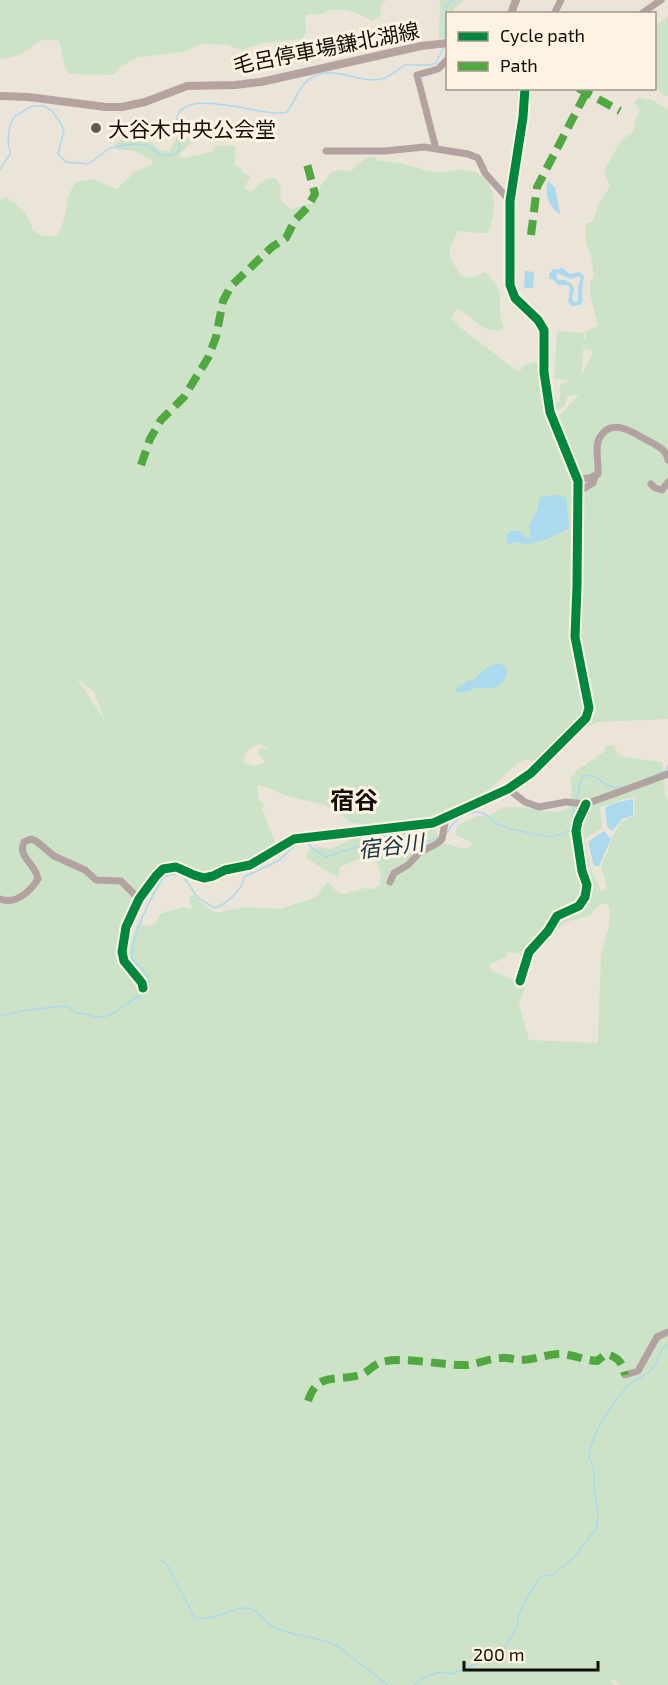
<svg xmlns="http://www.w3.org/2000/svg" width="668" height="1685" viewBox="0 0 668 1685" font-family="'Exo 2','Noto Sans JP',sans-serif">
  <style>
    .green { fill: #cde3c7; fill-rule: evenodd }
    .water { fill: #abdaef; fill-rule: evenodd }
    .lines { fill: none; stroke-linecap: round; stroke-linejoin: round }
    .stream { stroke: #abdaef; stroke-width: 1.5 }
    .minor { stroke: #b3a3a0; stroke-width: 7 }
    .major { stroke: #b4a39e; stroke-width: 8 }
    .quiet { stroke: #51a841; stroke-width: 8; stroke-dasharray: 15 8; stroke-linecap: butt }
    .cycleway-casing { stroke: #fef3e3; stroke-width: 13 }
    .cycleway { stroke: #00873e; stroke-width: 9 }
    .poi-dot { fill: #5f5950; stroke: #fef3e3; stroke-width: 2 }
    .labels { text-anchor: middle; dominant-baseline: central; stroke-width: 6; stroke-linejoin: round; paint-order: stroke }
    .street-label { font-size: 21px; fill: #130e07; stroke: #fef3e3 }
    .poi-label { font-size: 21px; fill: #130e07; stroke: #fef3e3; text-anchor: start }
    .water-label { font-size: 22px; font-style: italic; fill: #183847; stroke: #fef3e3 }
    .quarter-label { font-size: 24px; font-weight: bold; fill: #130e07; stroke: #fef3e3 }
  </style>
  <rect width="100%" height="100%" fill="#ebe4d9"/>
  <!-- green -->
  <path class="green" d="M 0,0 L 387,0 L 380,5 L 381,15 L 373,21 C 364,15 342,7 331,10 C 323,13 318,16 308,14 L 305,16 L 306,34 L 301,39 L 262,43 L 243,50 L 226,45 L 201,44 L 184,52 L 138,57 L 122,66 L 113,75 L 70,74 C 62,65 63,53 59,41 C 36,36 37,46 19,55 C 14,57 6,58 0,59 Z
    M 440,0 L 464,0 L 454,9 L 453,13 L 448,14 L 447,38 L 439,38 Z
    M 668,16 L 668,96 L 662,95 L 655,85 L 654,27 Z
    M 639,97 L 654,101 L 668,110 L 668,719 L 598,722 L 577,732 L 563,736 L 538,760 L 533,761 L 527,759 C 509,766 500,782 484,794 C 472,804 436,817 420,821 C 404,825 365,826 349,822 C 331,801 312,804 288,796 C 276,792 270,787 257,785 L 259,800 L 264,805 L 262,809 L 275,842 L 273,847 L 251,862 L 215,869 L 207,874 L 197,873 L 174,864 L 160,868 L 133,902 L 119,931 L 120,958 L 129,955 L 130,945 L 137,924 L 150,926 L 155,924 L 160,914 L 182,907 L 192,909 L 189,898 L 193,894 L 206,907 L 217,913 L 244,907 L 280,909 L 314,898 L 328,882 L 338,893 L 345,894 L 364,888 L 374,889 L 380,885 L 381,875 L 377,862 C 361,856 354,861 340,867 L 338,878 L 306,858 L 309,849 L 319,847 L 331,849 L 358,836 L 435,829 L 441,842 L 464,849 L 469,848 L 472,842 L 455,835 L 458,825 L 477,816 L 491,815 C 513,794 549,822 569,807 L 572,790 L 570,778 L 577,770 L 604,752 L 605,746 L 613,745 L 618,754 L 624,757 L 662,762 L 665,794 L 668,801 L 668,1685 L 620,1685 L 612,1678 L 611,1683 L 615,1685 L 0,1685 L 0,200 L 7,197 C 17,206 31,215 32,229 C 41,237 46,237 58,235 C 68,218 64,197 76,182 L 93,179 L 116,189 L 129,178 L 132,173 L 153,164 L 151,159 L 144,157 L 133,150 L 118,150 L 114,145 L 125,137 L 136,137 L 141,140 L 154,144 L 159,151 L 165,150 L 169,152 L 177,137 L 185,137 L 191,142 L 178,156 L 184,158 L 212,152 L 216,146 L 235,146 L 235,165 L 241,168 L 243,173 L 250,176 L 244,189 L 251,192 C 259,186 263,176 276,178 L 281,189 L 280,199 L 291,209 L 316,202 L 320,187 L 331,172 L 339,170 L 351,171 L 367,157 L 374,157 L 379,161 C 400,160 418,170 438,172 C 447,174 456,169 466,170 C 497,174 499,209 488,233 C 479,234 468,231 458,231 C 445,258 448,253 461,276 L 472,278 L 485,272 C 511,297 493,301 504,328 L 499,331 L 484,328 L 457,308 L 451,318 L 461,328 L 519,372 L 525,365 L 535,362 L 541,368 L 549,427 L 580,393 L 567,397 C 566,407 562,409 553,411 L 550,404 L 560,401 L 560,385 L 571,380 L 554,379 L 557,331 L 584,333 L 584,341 L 586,338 L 586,331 L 598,326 L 590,293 L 590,283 L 594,276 L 591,256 L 586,243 L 585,224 L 593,221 L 598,205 L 610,186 L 604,171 L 621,141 L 634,130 L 635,120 L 640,111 L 634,102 ZM 584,344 L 585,349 L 592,351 L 592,354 L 581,376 ZM 76,677 L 94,692 L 105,721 ZM 259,744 L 270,748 L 259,749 L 258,754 L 265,762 L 255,766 L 244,763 C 244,753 249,747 259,744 ZM 635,796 L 634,817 L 631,817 L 621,822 L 612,837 L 608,851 L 601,865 L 607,889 L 601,891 L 590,867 L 585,839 L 602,828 L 600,807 ZM 600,904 L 608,904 L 610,912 L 609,926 L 601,954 L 598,1043 L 529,1040 L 519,1004 L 525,988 L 512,979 L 492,971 L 489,965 L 506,957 L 508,952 L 522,954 L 539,949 L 565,922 L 589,916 Z"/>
  <!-- water -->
  <path class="water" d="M 548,181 L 555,187 L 560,214 C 549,207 544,194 548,181 Z
    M 554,268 L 555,270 L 562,268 L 570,274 L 579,272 L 584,276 L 582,289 L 583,301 L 580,305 L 572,306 L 568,302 L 570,290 L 568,285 L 558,285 L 552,279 L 549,279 L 549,274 ZM 558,273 L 571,279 L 578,276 L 581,278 L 578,287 L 578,301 L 574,302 L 572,299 L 574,289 L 572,284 L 565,280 L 558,280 L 556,276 Z
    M 525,271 L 534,272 L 533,288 L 524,288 Z
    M 557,495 L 566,497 L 569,528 C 555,536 532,548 516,542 L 508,545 L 507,544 L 507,535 L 511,531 L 519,531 L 527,538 L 531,538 L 529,526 L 537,511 L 540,497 Z
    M 499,663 L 506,667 C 511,684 491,692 477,687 C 472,690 461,695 454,691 L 468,680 L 473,681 C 480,672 488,665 499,663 Z
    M 633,799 L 633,815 L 622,819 L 612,831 L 607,826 L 605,808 L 614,803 Z
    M 604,831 L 611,839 L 599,866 L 594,866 L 588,842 Z"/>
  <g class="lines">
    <!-- stream -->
    <path class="stream" d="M 445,39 L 446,5 L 453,0
      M 0,169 L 10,154 L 8,140 L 10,125 L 15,116 L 32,106 L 44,106 L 52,111 L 60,122 L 64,130 L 58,154 L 66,162 L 88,164 L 110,148 L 132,144 L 147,145 C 158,154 166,161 179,151 C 182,140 175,129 177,118 C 184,85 266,119 287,112 C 295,102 298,88 308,80 C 330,63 352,81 376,80 C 388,79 396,71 405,65 L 430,65 L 436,63 L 444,47
      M 576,801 L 582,777 C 597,771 600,785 613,787 C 629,790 650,776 665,771 L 668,767
      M 447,833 C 453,820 470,807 485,814 C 490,817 494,823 500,825 C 515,831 534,834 550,837 L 565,833 L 571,828 L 574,806
      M 0,1016 L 27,1010 L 65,1006 L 70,1008 L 75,1013 C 88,1012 89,1017 98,1017 C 113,1018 119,1008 131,1001 C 139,996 149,993 149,981 C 148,973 138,965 132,959 C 131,936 151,896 164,877 L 173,874 L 183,876 L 198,898 L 215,908 C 226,904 243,890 244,877 L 278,861 L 297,843 L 307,842 L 314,850 L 326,857 L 366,844 L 383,844 L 397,849 L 414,846 L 440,837
      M 159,1558 L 168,1566 L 194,1617 C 214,1623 232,1606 248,1608 C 260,1611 264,1622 274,1627 C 293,1637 316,1636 336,1645 C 343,1648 348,1655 354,1659 C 365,1668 376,1675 387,1685
      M 415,1685 L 420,1679 L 429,1675 L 442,1672 L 453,1674 L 502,1653 L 517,1626 L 519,1615 L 529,1594 L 541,1576 L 553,1575 L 573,1558 L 596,1529 L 598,1515 L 594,1484 L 594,1470 L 589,1457 C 590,1437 615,1397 631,1383 C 637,1378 645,1376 651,1370 C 659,1362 659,1350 668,1342"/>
    <!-- minor -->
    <path class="minor" d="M 554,14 L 561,0
      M 641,14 L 661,0
      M 436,149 L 417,75 L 438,69 L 448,59
      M 326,151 L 385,151 L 424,147 L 468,154 L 478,158 L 485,173 L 510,201
      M 578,479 L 590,478 L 598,474 C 599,462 594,446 600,437 C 611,418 631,431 645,439 C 655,445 666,448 668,460
      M 651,484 L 655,488 L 662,490 L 668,482
      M 578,492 L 593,483 L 595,477
      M 508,789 L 525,802 L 539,807 L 566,802 L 586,804 L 668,774
      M 390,882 L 394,873 L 408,865 L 419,853 L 438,843 L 442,839 L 446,817
      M 0,899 C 15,905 30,892 38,879 C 36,864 17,857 24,842 L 31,839 L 36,841 L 54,856 L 85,870 L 96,880 L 121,881 L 139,899
      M 520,981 L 529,952 L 548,931 L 557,916 L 579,906 L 585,897 L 587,885 L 582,871 L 576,831 L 578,821 L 586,804
      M 143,988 L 142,983 L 124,961 L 122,952 L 126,927 L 139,899 L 156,876 L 163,869 L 176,867 L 194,875 L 204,878 L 213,876 L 225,870 L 250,865 L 294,839 L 433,823 L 508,789 L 531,773 L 586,718 L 589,708 L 575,637 L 577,586 L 578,481 L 550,412 L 544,372 L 544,330 L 538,320 L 515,298 L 510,285 L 510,201 L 523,117 L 525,88
      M 625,1375 L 638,1371 L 657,1337 L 668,1332"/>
    <!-- major -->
    <path class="major" d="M 511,14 L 516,0
      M 0,96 L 28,97 L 106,107 L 122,107 L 145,102 L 187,86 L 235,85 L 261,82 L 421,46 L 448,43"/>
    <!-- quiet -->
    <path class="quiet" d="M 578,88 L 620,111
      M 531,235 L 537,187 L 586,93
      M 141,465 L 150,439 L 161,420 L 184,397 L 208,358 L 216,337 L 223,301 L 231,286 L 272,247 L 286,238 L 295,220 L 307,208 L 315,194 L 307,164
      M 308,1401 C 318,1371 335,1382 360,1375 C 367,1373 372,1366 379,1363 C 399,1355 444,1366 466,1365 C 479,1364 489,1358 502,1358 C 508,1357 514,1360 520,1360 C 534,1360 547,1354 561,1354 C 574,1355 584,1360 597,1361 L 606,1354 C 618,1357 623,1363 625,1375"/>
    <!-- cycleway casing -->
    <g class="cycleway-casing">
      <path id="cycleway" d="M 520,981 L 529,952 L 548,931 L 557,916 L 579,906 L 585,897 L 587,885 L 582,871 L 576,831 L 578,821 L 586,804
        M 143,988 L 142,983 L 124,961 L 122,952 L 126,927 L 139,899 L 156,876 L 163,869 L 176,867 L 194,875 L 204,878 L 213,876 L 225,870 L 250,865 L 294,839 L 433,823 L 508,789 L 531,773 L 586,718 L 589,708 L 575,637 L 577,586 L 578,481 L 550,412 L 544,372 L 544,330 L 538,320 L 515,298 L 510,285 L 510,201 L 523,117 L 525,88"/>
    </g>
    <!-- cycleway -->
    <use href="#cycleway" class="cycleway"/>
  </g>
  <!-- markers -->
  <circle class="poi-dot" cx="96" cy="128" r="6"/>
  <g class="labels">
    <!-- street labels -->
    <g class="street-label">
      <text transform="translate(326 47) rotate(-11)">毛呂停車場鎌北湖線</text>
    </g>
    <!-- poi labels -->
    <g class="poi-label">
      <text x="108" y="128">大谷木中央公会堂</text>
    </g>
    <!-- water labels -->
    <g class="water-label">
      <text transform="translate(391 845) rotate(-7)">宿谷川</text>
    </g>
    <!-- quarter labels -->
    <g class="quarter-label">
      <text x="354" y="799">宿谷</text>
    </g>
  </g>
  <!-- legend -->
  <rect x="446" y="12" width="210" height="78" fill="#fef3e3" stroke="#a0978b" stroke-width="1.5"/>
  <rect x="458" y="32" width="30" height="9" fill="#00873e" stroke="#a0978b" stroke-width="1.5"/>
  <text x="500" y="42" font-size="18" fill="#130e07">Cycle path</text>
  <rect x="458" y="62" width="30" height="9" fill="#51a841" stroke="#a0978b" stroke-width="1.5"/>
  <text x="500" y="72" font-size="18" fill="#130e07">Path</text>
  <!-- scale -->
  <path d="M464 1661v9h134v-9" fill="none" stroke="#130e07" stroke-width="3"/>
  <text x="473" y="1661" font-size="18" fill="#130e07" stroke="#fef3e3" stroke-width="4.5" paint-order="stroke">200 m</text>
</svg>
